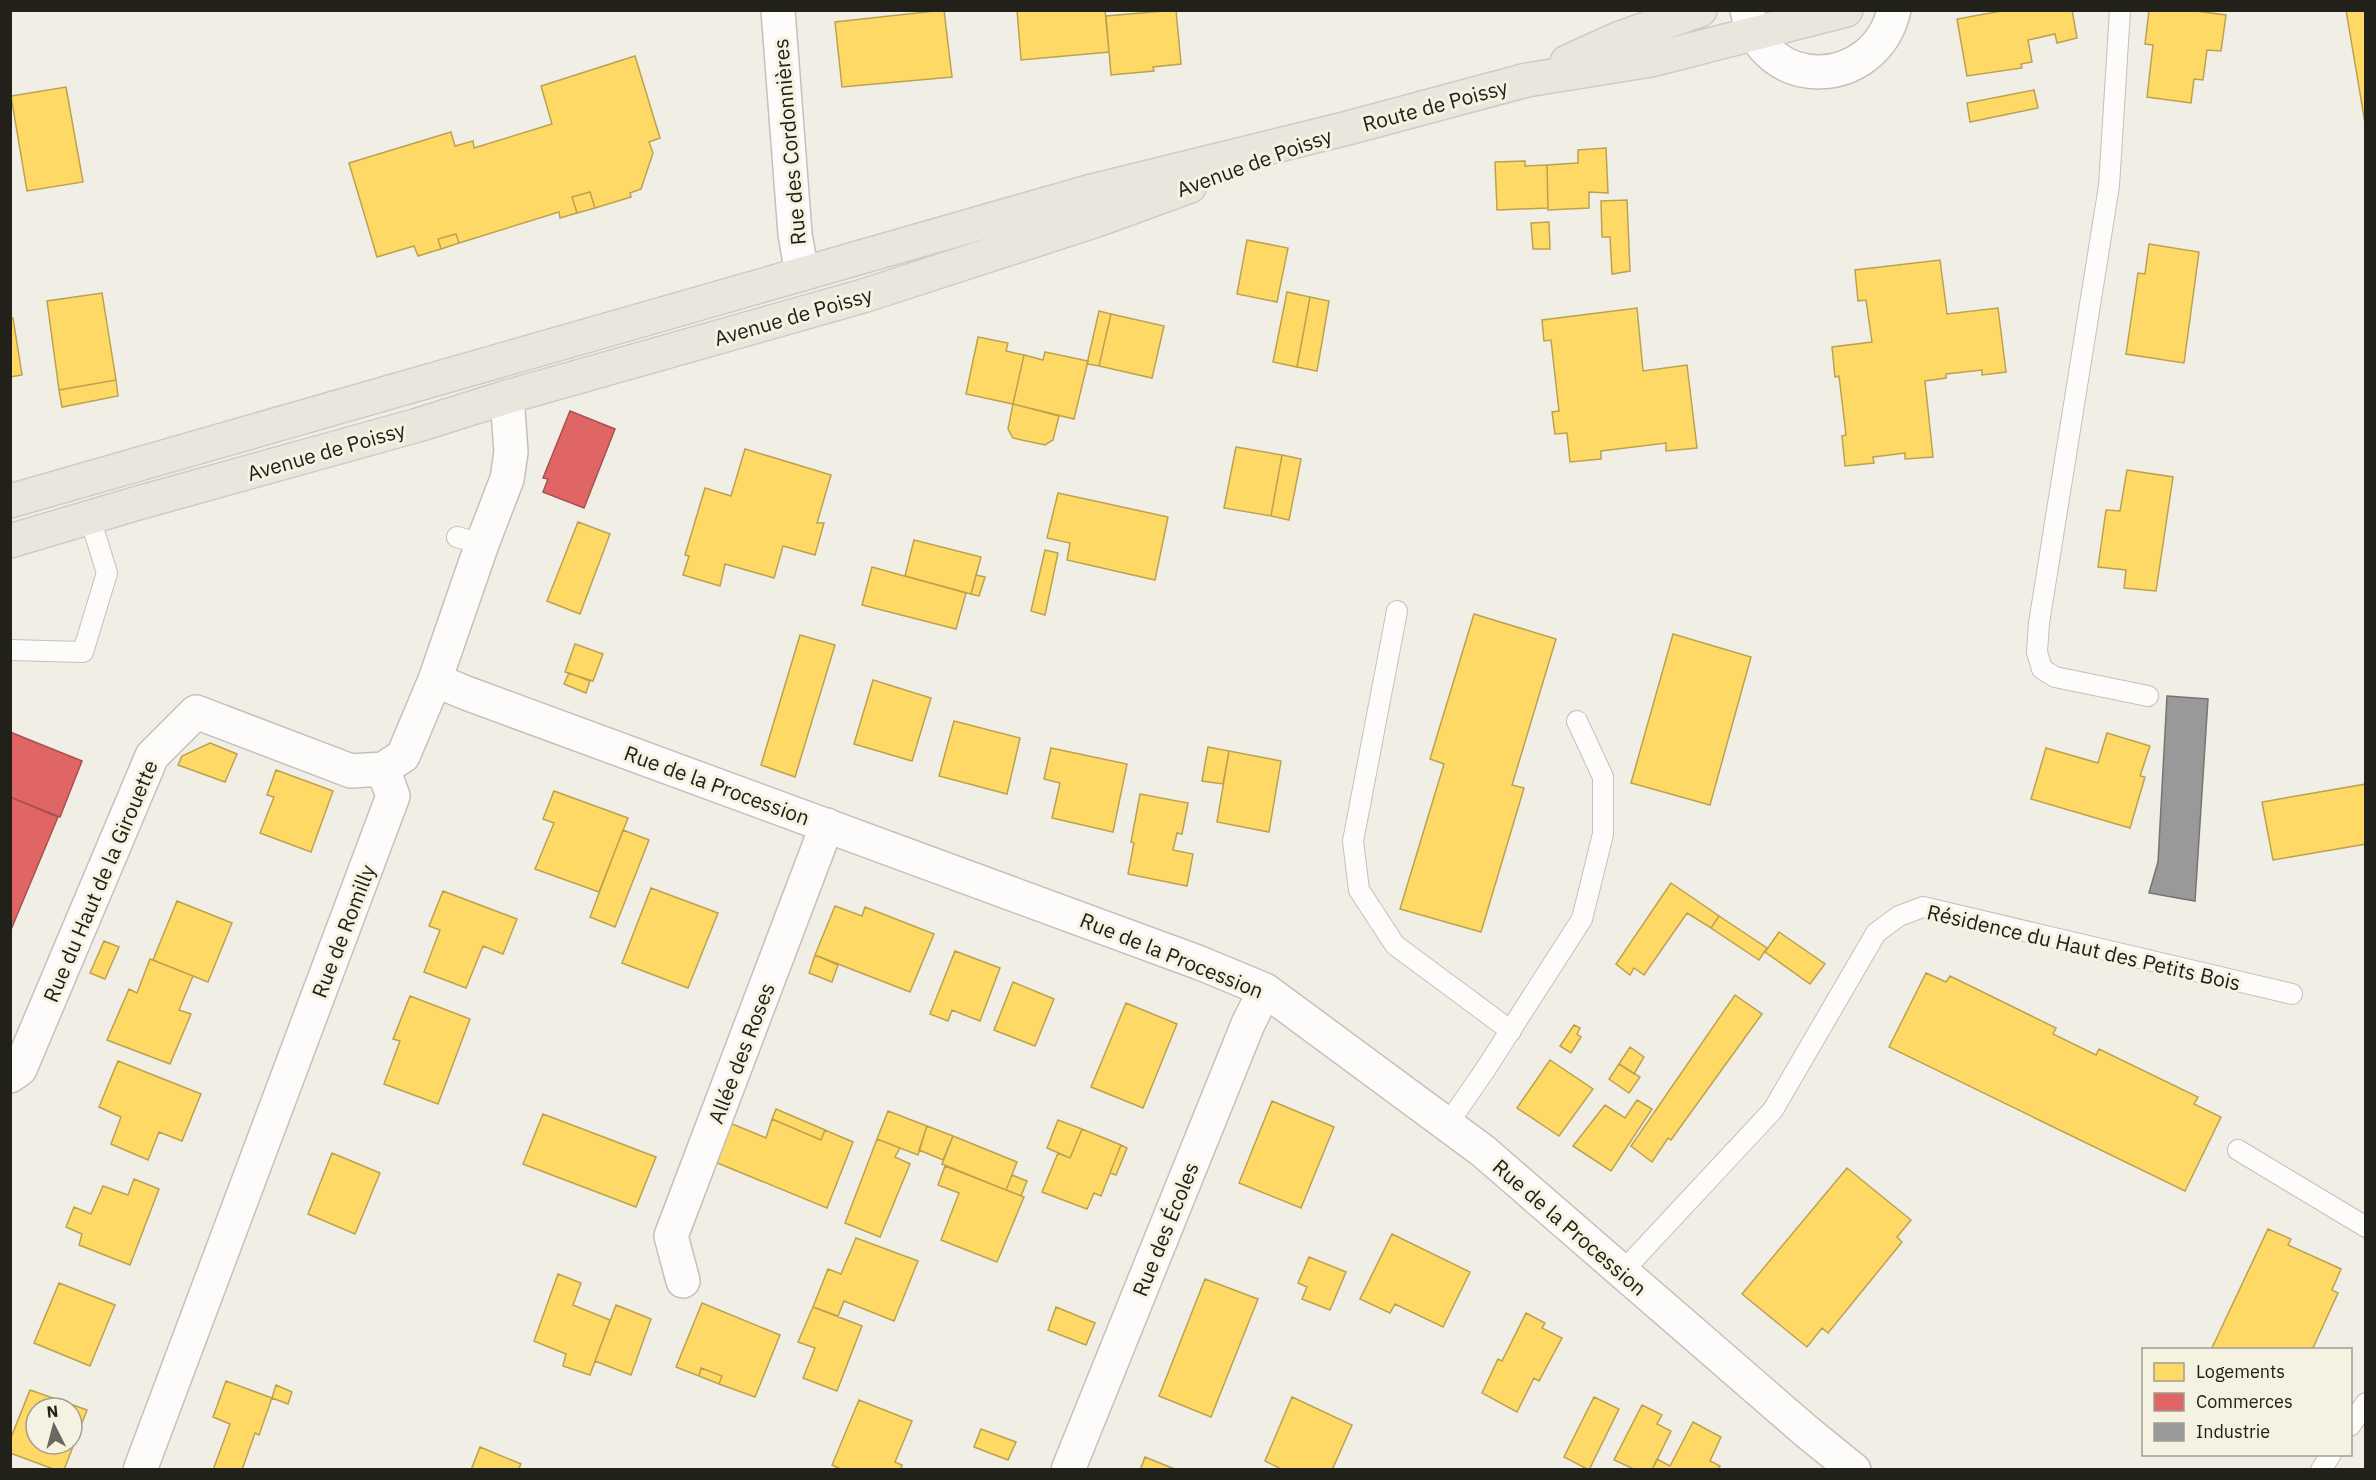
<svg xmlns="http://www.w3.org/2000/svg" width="2376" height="1480" viewBox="0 0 2376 1480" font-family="'IBM Plex Sans',sans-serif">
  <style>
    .homes { fill: #ffd966; stroke: #bca24f; stroke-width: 1.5; fill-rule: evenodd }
    .shops { fill: #e06666; stroke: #a7514f; stroke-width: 1.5 }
    .industry { fill: #999; stroke: #757573; stroke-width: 1.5 }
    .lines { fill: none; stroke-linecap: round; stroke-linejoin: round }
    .service-casing { stroke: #c3c1bb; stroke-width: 22 }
    .minor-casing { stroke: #c3c1bb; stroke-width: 36 }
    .primary-casing { stroke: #ceccc8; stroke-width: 36 }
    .service { stroke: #fdfcfb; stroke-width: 20 }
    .minor { stroke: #fdfcfb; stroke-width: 33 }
    .primary { stroke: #eae6de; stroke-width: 33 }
    .labels { text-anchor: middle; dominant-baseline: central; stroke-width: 6; stroke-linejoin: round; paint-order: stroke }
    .street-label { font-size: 21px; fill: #212019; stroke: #f5f2e1 }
  </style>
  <rect width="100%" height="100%" fill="#f1eee6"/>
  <!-- homes -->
  <path class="homes" d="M 944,10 L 952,77 L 842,87 L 835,22 Z
    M 1017,10 L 1105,10 L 1109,52 L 1021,60 Z
    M 1176,10 L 1181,64 L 1153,67 L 1154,71 L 1111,75 L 1106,16 Z
    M 2007,10 L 2072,10 L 2077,38 L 2057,43 L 2055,34 L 2028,40 L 2032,62 L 2021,64 L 2022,68 L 1967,76 L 1957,19 Z
    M 2149,10 L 2188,10 L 2226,15 L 2221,51 L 2207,50 L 2203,80 L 2194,79 L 2191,103 L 2147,97 L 2153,45 L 2145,44 Z
    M 2346,10 L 2366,10 L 2366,129 Z
    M 635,56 L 660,138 L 649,142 L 653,153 L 641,189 L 630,193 L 631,197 L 595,208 L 590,192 L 572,197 L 577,213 L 560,218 L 559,212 L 459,243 L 456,234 L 438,239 L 441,249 L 418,256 L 414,246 L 377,257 L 349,163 L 451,132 L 455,146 L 473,141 L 474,148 L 552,124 L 541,86 Z
    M 66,87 L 83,182 L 27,191 L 11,96 Z
    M 2034,90 L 2038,108 L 1970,122 L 1967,103 Z
    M 1606,148 L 1608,193 L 1589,192 L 1589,208 L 1548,210 L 1547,165 L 1578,163 L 1578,150 Z
    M 1525,161 L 1525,166 L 1547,165 L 1548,208 L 1497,210 L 1495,162 Z
    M 590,192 L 595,208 L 577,213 L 572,197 Z
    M 1627,200 L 1630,271 L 1612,274 L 1610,237 L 1602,237 L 1601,201 Z
    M 1549,222 L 1550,249 L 1533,249 L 1531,223 Z
    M 456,234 L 459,243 L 441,249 L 438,239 Z
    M 1247,240 L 1288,248 L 1277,302 L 1237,294 Z
    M 2149,244 L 2199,252 L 2184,363 L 2126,354 L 2138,273 L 2145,274 Z
    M 1940,260 L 1947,314 L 1998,308 L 2006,372 L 1982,375 L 1982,370 L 1946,374 L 1946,378 L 1925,381 L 1933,457 L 1905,459 L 1905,453 L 1873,457 L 1874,463 L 1845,466 L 1842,436 L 1846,435 L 1839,376 L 1835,377 L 1832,347 L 1872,342 L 1866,300 L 1858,301 L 1855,270 Z
    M 1287,292 L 1310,297 L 1297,367 L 1273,362 Z
    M 102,293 L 116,380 L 59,390 L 47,301 Z
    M 1310,297 L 1329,301 L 1317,371 L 1297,367 Z
    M 1637,308 L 1643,371 L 1687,365 L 1697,448 L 1666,451 L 1666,443 L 1601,451 L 1601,459 L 1570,462 L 1567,433 L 1555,434 L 1552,412 L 1559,411 L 1551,340 L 1544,341 L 1542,320 Z
    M 1099,311 L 1111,314 L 1099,366 L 1087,364 Z
    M 1111,314 L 1164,326 L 1152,378 L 1099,366 Z
    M 13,318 L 22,375 L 10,377 L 10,319 Z
    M 978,337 L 1008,343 L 1006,351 L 1024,355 L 1013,404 L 966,394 Z
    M 1045,352 L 1088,361 L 1074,419 L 1013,404 L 1024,355 L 1043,360 Z
    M 116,380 L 118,396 L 62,407 L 59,390 Z
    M 1013,404 L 1059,416 L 1053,440 L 1045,445 L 1013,438 L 1008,429 Z
    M 1236,447 L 1282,455 L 1271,516 L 1224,508 Z
    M 745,449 L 831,475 L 817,523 L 824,523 L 815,555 L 783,546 L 774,578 L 725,564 L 720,586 L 683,575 L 689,556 L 685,555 L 705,488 L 731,496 Z
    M 1282,455 L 1301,459 L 1289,520 L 1271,516 Z
    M 2127,470 L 2173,477 L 2156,591 L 2124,588 L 2126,570 L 2098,567 L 2106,510 L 2120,511 Z
    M 1058,493 L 1168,517 L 1155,580 L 1067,560 L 1070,543 L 1047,538 Z
    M 578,522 L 610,534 L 580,614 L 547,601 Z
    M 914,540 L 981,557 L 971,594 L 905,576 Z
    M 1045,550 L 1058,553 L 1045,615 L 1031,611 Z
    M 872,567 L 966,593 L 956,629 L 862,605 Z
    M 976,575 L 985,577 L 979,596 L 971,594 Z
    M 1474,614 L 1556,639 L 1512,785 L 1524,788 L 1481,932 L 1400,909 L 1444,764 L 1430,759 Z
    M 1673,634 L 1751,657 L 1710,805 L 1631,783 Z
    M 800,635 L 835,645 L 795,777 L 761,765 Z
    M 575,644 L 603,654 L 593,681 L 565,672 Z
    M 569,673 L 590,681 L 586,693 L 564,684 Z
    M 873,680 L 931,698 L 912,761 L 854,744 Z
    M 954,721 L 1020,738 L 1007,794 L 939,776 Z
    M 2107,733 L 2150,746 L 2140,776 L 2145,777 L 2130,828 L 2031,799 L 2046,748 L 2098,763 Z
    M 210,743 L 237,754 L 225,782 L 178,765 L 182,756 Z
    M 1208,747 L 1229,751 L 1223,784 L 1202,781 Z
    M 1051,748 L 1127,764 L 1113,832 L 1052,818 L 1060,783 L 1044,779 Z
    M 1229,751 L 1281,761 L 1269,832 L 1217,822 Z
    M 276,770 L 333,791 L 311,852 L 260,833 L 274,797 L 267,795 Z
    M 2366,784 L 2366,844 L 2273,860 L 2262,802 Z
    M 554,791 L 628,818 L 599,892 L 535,869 L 554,823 L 543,819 Z
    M 1140,794 L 1188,803 L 1182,834 L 1177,833 L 1173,850 L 1193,854 L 1187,886 L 1128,874 L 1134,843 L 1131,842 Z
    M 623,830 L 649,840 L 615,927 L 590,917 Z
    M 1671,883 L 1719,916 L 1711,928 L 1687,913 L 1644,975 L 1634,968 L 1630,975 L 1616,964 Z
    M 651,888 L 718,913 L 688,988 L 622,963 Z
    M 443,891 L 517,919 L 503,954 L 483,946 L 466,988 L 424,972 L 440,930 L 429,926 Z
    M 177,901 L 232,923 L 208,982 L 153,960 Z
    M 835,906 L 862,916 L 865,907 L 934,934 L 910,992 L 815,955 Z
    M 1719,916 L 1767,948 L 1759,960 L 1711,928 Z
    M 1779,932 L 1825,964 L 1810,984 L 1765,952 Z
    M 104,941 L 119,947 L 105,979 L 90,973 Z
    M 955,951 L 1000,968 L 980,1021 L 952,1010 L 948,1021 L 930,1014 Z
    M 815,955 L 838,965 L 832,982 L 809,973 Z
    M 150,959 L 193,976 L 179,1010 L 191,1014 L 170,1064 L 107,1040 L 129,989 L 137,993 Z
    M 1926,973 L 1946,982 L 1950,976 L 2056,1028 L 2053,1034 L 2096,1055 L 2099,1049 L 2198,1097 L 2194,1104 L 2221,1117 L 2185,1191 L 1889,1047 Z
    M 1013,982 L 1054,999 L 1035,1046 L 994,1030 Z
    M 1735,995 L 1762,1014 L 1671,1140 L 1668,1138 L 1652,1162 L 1631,1146 Z
    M 410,996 L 470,1019 L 438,1104 L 384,1084 L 400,1041 L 393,1039 Z
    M 1126,1003 L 1177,1024 L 1143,1108 L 1091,1087 Z
    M 1574,1025 L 1580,1028 L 1577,1034 L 1581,1037 L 1571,1053 L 1560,1046 Z
    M 1630,1047 L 1644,1057 L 1634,1074 L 1619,1064 Z
    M 1550,1060 L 1593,1089 L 1559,1136 L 1517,1108 Z
    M 118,1061 L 201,1094 L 182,1141 L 159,1132 L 148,1160 L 111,1144 L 121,1117 L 99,1107 Z
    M 1619,1064 L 1640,1077 L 1629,1093 L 1609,1079 Z
    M 1637,1100 L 1652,1109 L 1611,1171 L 1573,1146 L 1605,1105 L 1625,1118 Z
    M 1272,1101 L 1334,1127 L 1301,1208 L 1239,1183 Z
    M 776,1109 L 825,1130 L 821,1140 L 772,1119 Z
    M 888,1111 L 927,1126 L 918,1155 L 877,1139 Z
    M 543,1114 L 656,1157 L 636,1207 L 523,1164 Z
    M 772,1119 L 821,1140 L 825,1130 L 853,1142 L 827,1208 L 715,1162 L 730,1123 L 766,1138 Z
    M 1058,1120 L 1082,1129 L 1070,1158 L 1047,1148 Z
    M 927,1126 L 953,1136 L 943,1160 L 919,1150 Z
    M 1082,1129 L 1121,1145 L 1101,1196 L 1094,1193 L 1087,1209 L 1042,1192 L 1058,1153 L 1070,1158 Z
    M 953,1136 L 1017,1162 L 1006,1190 L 942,1164 Z
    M 877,1139 L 900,1148 L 895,1157 L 910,1164 L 880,1237 L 845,1223 Z
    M 1121,1145 L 1127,1148 L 1116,1175 L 1110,1173 Z
    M 332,1153 L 380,1173 L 355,1234 L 308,1214 Z
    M 945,1166 L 1024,1197 L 997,1262 L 941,1240 L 959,1193 L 938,1185 Z
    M 1847,1168 L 1911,1220 L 1897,1237 L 1902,1242 L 1828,1333 L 1822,1328 L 1807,1347 L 1742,1294 Z
    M 1012,1175 L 1027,1181 L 1021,1196 L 1006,1190 Z
    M 134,1179 L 159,1189 L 130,1265 L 79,1245 L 82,1234 L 66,1227 L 74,1207 L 91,1214 L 103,1186 L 128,1195 Z
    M 2268,1229 L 2291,1239 L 2288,1245 L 2341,1269 L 2332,1290 L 2338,1293 L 2312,1350 L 2211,1350 Z
    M 1392,1234 L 1470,1272 L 1443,1327 L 1395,1304 L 1390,1313 L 1360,1299 Z
    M 856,1238 L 918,1261 L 894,1321 L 844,1301 L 838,1316 L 813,1307 L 828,1269 L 841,1274 Z
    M 1309,1257 L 1346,1272 L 1330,1310 L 1302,1299 L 1307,1287 L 1298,1283 Z
    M 558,1274 L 581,1283 L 573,1305 L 610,1320 L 590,1375 L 563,1366 L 566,1354 L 534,1341 Z
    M 1205,1279 L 1258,1299 L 1211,1417 L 1159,1396 Z
    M 59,1283 L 115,1305 L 90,1366 L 34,1343 Z
    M 702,1303 L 780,1335 L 755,1397 L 719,1384 L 722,1376 L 701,1368 L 699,1376 L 676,1367 Z
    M 616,1305 L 651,1319 L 631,1375 L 595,1361 Z
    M 813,1307 L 862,1326 L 837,1391 L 803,1378 L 815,1348 L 798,1342 Z
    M 1056,1307 L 1095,1323 L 1086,1345 L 1048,1330 Z
    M 1526,1313 L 1545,1323 L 1542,1328 L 1562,1338 L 1539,1381 L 1534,1378 L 1517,1412 L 1482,1393 L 1498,1359 L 1502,1361 Z
    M 701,1368 L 722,1376 L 719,1384 L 699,1376 Z
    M 226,1381 L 272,1398 L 259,1435 L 255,1433 L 242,1470 L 213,1470 L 230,1424 L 213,1417 Z
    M 276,1385 L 292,1392 L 288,1404 L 272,1398 Z
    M 30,1390 L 87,1410 L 64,1470 L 56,1470 L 10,1453 L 10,1440 ZM 36,1408 L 72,1408 L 72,1444 L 36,1444 Z
    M 1292,1397 L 1352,1425 L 1332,1470 L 1283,1470 L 1265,1461 Z
    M 1594,1397 L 1619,1409 L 1589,1470 L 1564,1457 Z
    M 859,1400 L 912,1421 L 895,1462 L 902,1465 L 901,1470 L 843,1470 L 832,1465 Z
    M 1642,1405 L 1662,1415 L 1657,1424 L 1671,1431 L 1652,1470 L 1636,1470 L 1614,1460 Z
    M 1693,1422 L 1721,1437 L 1710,1461 L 1720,1466 L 1718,1470 L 1652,1470 L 1657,1459 L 1670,1466 Z
    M 981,1429 L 1016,1442 L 1008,1460 L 974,1447 Z
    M 480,1447 L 521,1464 L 518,1470 L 471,1470 Z
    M 1145,1457 L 1177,1470 L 1140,1470 Z"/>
  <!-- shops -->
  <path class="shops" d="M 570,411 L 615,429 L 584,508 L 543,492 L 548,479 L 543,478 Z
    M 10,732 L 82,761 L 60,817 L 10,797 Z
    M 10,797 L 58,817 L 10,932 Z"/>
  <!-- industry -->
  <path class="industry" d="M 2167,696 L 2208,699 L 2195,901 L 2149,893 L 2158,862 Z"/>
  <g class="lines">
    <!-- service casing -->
    <g class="service-casing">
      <path id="service" d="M 2120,10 L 2109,186 L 2039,623 L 2037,652 L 2042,669 L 2055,677 L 2148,696
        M 457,537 L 482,544
        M 1397,611 L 1353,841 L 1359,890 L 1395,945 L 1511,1031
        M 10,650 L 83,652 L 107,573 L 90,518
        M 1447,1125 L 1485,1070 L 1582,919 L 1603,834 L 1603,777 L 1577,721
        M 2238,1150 L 2366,1227
        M 1622,1272 L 1773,1110 L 1876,933 L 1899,916 L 1923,907 L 2292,994
        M 2350,1426 L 2366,1403
        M 2321,1470 L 2331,1454"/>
    </g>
    <!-- minor casing -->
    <g class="minor-casing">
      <path id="minor" d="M 778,10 L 795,234 L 802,274
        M 1747,10 C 1763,94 1875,91 1894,10
        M 435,680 L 466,693 L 1200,963 L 1265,990 L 1483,1151 L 1806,1431 L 1854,1470
        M 10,1076 L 20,1069 L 152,756 L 196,712 L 351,771 L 383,769 L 403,756 L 435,680 L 482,544 L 507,479 L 511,452 L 507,397
        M 683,1281 L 671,1236 L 827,825
        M 140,1470 L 393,796 L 383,769
        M 1068,1470 L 1248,1024 L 1265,990"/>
    </g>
    <!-- primary casing -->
    <g class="primary-casing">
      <path id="primary" d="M 1567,62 L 1620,38 L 1700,10
        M 10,501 L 1088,192 L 1344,129 L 1527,80 L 1651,60 L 1846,10
        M 10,541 L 138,503 L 418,425 L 507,397 L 863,296 L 1097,220 L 1190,186"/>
    </g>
    <!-- service -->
    <use href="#service" class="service"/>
    <!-- minor -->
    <use href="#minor" class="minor"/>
    <!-- primary -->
    <use href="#primary" class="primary"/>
  </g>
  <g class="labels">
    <!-- street labels -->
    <g class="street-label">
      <text transform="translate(1435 105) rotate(-15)">Route de Poissy</text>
      <text transform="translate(789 142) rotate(-95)">Rue des Cordonnières</text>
      <text transform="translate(1254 162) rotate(-20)">Avenue de Poissy</text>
      <text transform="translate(793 316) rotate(-16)">Avenue de Poissy</text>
      <text transform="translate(326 451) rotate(-16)">Avenue de Poissy</text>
      <text transform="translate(717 785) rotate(20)">Rue de la Procession</text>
      <text transform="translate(100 881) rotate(-67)">Rue du Haut de la Girouette</text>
      <text transform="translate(343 931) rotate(-69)">Rue de Romilly</text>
      <text transform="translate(2084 947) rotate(13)">Résidence du Haut des Petits Bois</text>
      <text transform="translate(1172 955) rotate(22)">Rue de la Procession</text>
      <text transform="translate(741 1053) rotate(-69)">Allée des Roses</text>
      <text transform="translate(1570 1227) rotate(41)">Rue de la Procession</text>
      <text transform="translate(1165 1229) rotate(-68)">Rue des Écoles</text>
    </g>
  </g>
  <!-- border -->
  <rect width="2376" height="1480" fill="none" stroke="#212019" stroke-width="24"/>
  <!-- legend -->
  <rect x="2142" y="1348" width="210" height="108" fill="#f5f2e1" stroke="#a09e91" stroke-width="1.5"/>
  <rect x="2154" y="1363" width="30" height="18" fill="#ffd966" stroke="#a09e91" stroke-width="1.5"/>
  <text x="2196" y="1378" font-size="18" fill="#212019">Logements</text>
  <rect x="2154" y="1393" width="30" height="18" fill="#e06666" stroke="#a09e91" stroke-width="1.5"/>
  <text x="2196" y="1408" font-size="18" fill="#212019">Commerces</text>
  <rect x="2154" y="1423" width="30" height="18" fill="#999999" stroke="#a09e91" stroke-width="1.5"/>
  <text x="2196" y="1438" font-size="18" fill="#212019">Industrie</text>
  <!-- north arrow -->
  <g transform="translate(54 1426) rotate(354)"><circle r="28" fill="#f5f2e1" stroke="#a09e91" stroke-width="1.5"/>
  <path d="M0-4.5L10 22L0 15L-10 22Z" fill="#6a6861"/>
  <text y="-9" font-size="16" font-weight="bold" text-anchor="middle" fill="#212019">N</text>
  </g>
</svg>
